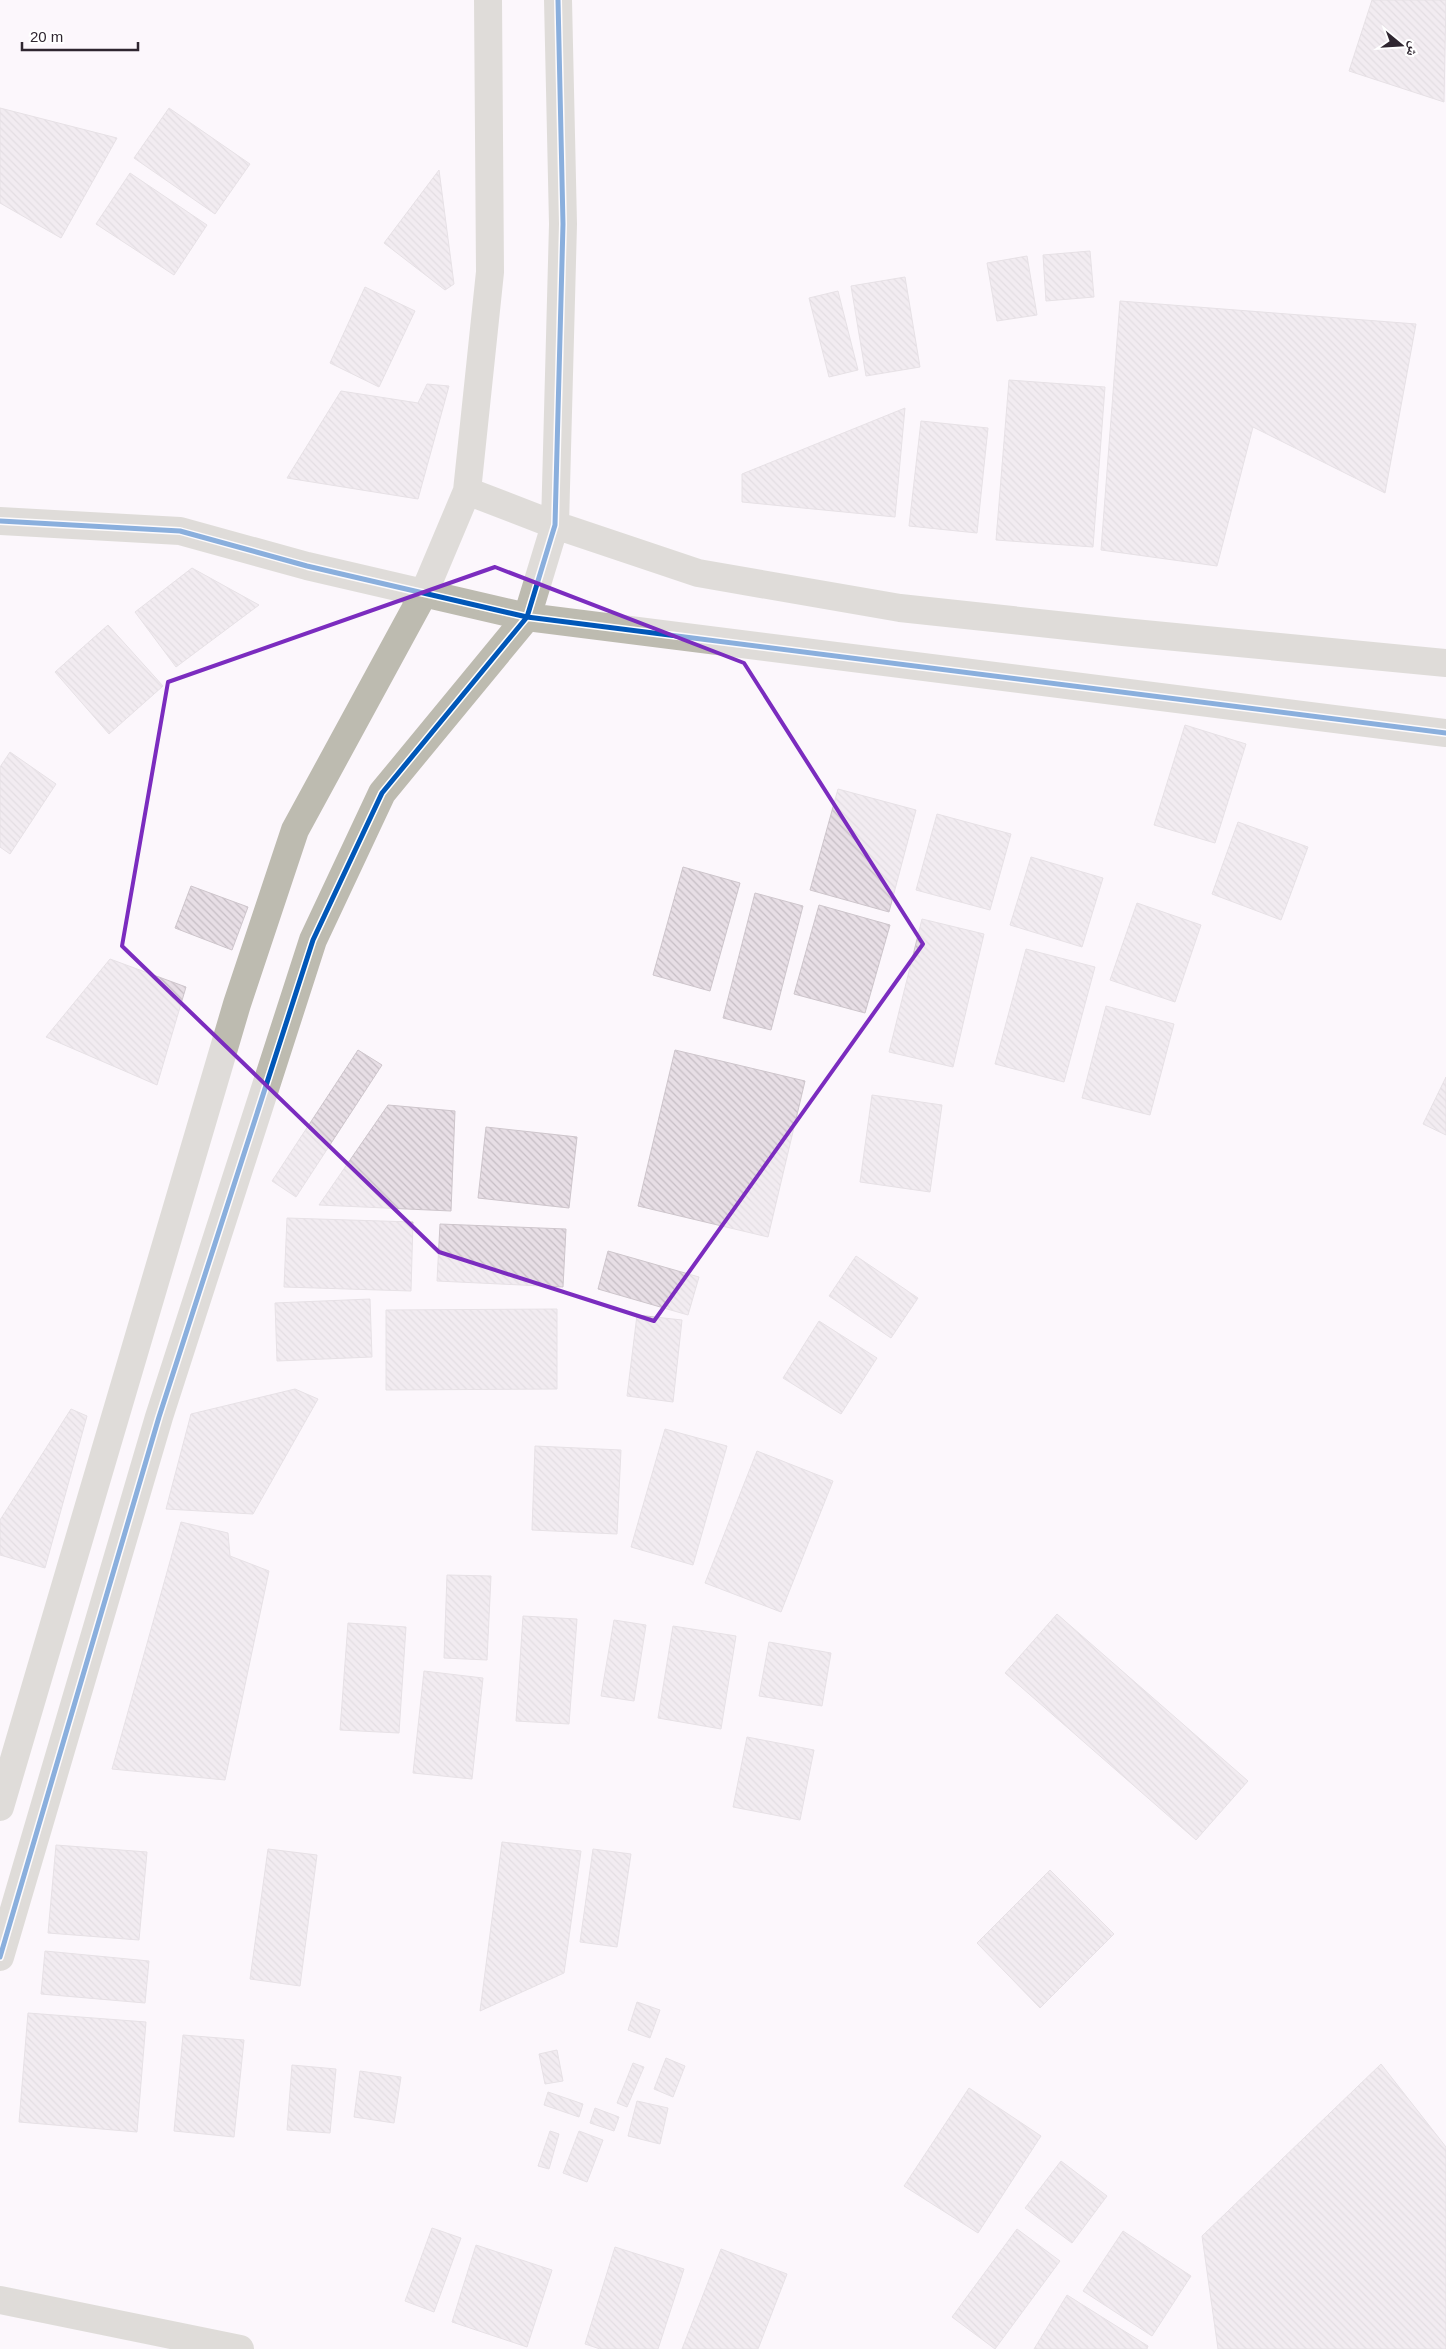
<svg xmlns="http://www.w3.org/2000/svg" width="1446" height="2349" viewBox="0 0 1446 2349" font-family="Arial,'Noto Naskh Arabic',sans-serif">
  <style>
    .building { fill: url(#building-back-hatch); stroke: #cec6cc }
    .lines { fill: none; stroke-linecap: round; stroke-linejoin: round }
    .minor { stroke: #bdbbb0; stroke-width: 28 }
    .tertiary { stroke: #bdbbb0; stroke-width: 28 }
    .cycleway-casing { stroke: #fff; stroke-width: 8 }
    .cycleway { stroke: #0057b8; stroke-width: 5 }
    .marked { fill: none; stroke: #7b2cbf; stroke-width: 4; stroke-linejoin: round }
  </style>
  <defs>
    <pattern id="building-back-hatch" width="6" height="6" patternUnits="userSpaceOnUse" patternTransform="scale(1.25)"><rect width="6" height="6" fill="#e7dee5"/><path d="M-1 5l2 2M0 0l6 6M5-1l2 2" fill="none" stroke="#c6bec5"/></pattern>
  </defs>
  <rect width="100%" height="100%" fill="#fcf7fc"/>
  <!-- building -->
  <path class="building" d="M 1372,0 L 1446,0 L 1444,102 L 1349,71 Z
    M 0,108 L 117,138 L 61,238 L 0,203 Z
    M 169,108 L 250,164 L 215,214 L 134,158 Z
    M 439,170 L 454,284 L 445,290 L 384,243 Z
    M 130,173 L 207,225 L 174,275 L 96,224 Z
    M 1090,251 L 1094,297 L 1046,301 L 1043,255 Z
    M 1027,256 L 1037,315 L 997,321 L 987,263 Z
    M 905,277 L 920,367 L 866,376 L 851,286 Z
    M 365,287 L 415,311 L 379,387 L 330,363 Z
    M 838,291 L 858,370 L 829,377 L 809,298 Z
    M 1120,301 L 1416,324 L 1385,493 L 1253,427 L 1217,566 L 1101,550 Z
    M 1009,380 L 1105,387 L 1093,547 L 996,540 Z
    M 427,384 L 449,386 L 418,499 L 287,478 L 341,391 L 418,403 Z
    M 905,408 L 895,517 L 742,502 L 742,474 Z
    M 921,421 L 988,428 L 977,533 L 909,526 Z
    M 192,568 L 259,605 L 176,667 L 135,612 Z
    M 108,625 L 163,686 L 109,734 L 55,672 Z
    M 1185,725 L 1246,744 L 1215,843 L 1154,825 Z
    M 10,752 L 56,784 L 10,854 L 0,847 L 0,767 Z
    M 838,789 L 916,810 L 889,912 L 810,890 Z
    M 937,814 L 1011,834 L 990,910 L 916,890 Z
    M 1238,822 L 1308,847 L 1281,920 L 1212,894 Z
    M 1031,857 L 1103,878 L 1082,947 L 1010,925 Z
    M 683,867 L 740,883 L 710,991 L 653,975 Z
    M 191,886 L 248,907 L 232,950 L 175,928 Z
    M 755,893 L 803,906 L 771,1030 L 723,1018 Z
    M 1137,903 L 1201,925 L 1175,1002 L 1110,980 Z
    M 819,905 L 890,925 L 865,1013 L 794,994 Z
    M 922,919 L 984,934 L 953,1067 L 889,1052 Z
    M 1026,949 L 1095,967 L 1064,1082 L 995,1064 Z
    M 110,959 L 186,987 L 157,1085 L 46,1037 Z
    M 1106,1006 L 1174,1024 L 1150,1115 L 1082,1098 Z
    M 358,1050 L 382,1065 L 296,1197 L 272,1181 Z
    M 675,1050 L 805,1081 L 768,1237 L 638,1206 Z
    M 1446,1077 L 1446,1135 L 1423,1124 Z
    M 872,1095 L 942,1105 L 930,1192 L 860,1182 Z
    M 388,1105 L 455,1111 L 451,1211 L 319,1205 Z
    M 486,1127 L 577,1137 L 569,1208 L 478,1198 Z
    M 287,1218 L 413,1222 L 411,1291 L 284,1287 Z
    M 440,1224 L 566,1229 L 563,1287 L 437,1281 Z
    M 608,1251 L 699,1277 L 688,1315 L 598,1289 Z
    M 856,1256 L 918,1298 L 891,1338 L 829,1296 Z
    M 370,1299 L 372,1357 L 277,1361 L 275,1303 Z
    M 557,1309 L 557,1389 L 386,1390 L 386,1310 Z
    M 637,1315 L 682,1320 L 673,1402 L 627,1396 Z
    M 819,1321 L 877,1358 L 841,1414 L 783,1378 Z
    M 295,1389 L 318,1399 L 253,1514 L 166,1509 L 191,1414 Z
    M 71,1409 L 87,1416 L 45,1568 L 0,1555 L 0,1520 Z
    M 665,1429 L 727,1446 L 693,1565 L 631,1547 Z
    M 535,1446 L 621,1450 L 617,1534 L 532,1530 Z
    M 757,1451 L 833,1481 L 781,1612 L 705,1583 Z
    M 181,1522 L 228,1533 L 230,1556 L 269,1571 L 225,1780 L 112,1769 Z
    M 447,1575 L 491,1576 L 487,1660 L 444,1658 Z
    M 1057,1614 L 1248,1781 L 1196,1840 L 1005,1673 Z
    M 523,1616 L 577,1619 L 569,1724 L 516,1721 Z
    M 614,1620 L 646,1625 L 634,1701 L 601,1696 Z
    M 348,1623 L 406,1627 L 399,1733 L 340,1730 Z
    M 673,1626 L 736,1636 L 721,1729 L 658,1718 Z
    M 769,1642 L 831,1653 L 822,1706 L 759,1696 Z
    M 424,1671 L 483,1678 L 472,1779 L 413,1773 Z
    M 747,1737 L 814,1750 L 800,1820 L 733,1807 Z
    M 502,1842 L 581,1851 L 564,1973 L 480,2011 Z
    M 56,1845 L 147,1852 L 139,1940 L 48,1933 Z
    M 268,1849 L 317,1855 L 300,1986 L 250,1979 Z
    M 593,1849 L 631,1854 L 617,1947 L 580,1942 Z
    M 1050,1870 L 1114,1934 L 1040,2008 L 977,1943 Z
    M 45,1951 L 149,1961 L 145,2003 L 41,1994 Z
    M 637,2002 L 660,2010 L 650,2038 L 628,2030 Z
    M 28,2013 L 146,2022 L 137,2132 L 19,2122 Z
    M 183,2035 L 244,2040 L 234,2137 L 174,2131 Z
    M 557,2050 L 563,2081 L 545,2084 L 539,2054 Z
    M 666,2058 L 685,2066 L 673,2097 L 654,2089 Z
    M 633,2063 L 644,2067 L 627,2107 L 617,2103 Z
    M 1381,2064 L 1446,2147 L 1446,2349 L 1218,2349 L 1202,2236 Z
    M 292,2065 L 336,2069 L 330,2133 L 287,2130 Z
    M 360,2071 L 401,2077 L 394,2123 L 354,2117 Z
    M 969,2088 L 1041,2136 L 978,2233 L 904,2186 Z
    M 548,2092 L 583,2104 L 579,2117 L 544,2105 Z
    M 637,2101 L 668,2108 L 660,2144 L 628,2136 Z
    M 595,2108 L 619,2117 L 614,2131 L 590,2123 Z
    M 550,2131 L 559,2134 L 549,2169 L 538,2166 Z
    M 579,2131 L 603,2140 L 587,2182 L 563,2173 Z
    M 1061,2161 L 1107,2196 L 1072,2243 L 1025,2208 Z
    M 432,2228 L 461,2238 L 434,2312 L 405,2301 Z
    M 1017,2229 L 1060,2261 L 995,2349 L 952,2317 Z
    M 1123,2231 L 1191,2276 L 1152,2336 L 1083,2291 Z
    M 476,2245 L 552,2270 L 527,2347 L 452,2322 Z
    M 615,2247 L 684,2269 L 658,2349 L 600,2349 L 585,2344 Z
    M 721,2249 L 787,2274 L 758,2349 L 682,2349 Z
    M 1067,2295 L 1148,2346 L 1147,2349 L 1034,2349 Z"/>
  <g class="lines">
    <!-- minor -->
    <path class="minor" d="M 0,2300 L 240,2349"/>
    <!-- tertiary -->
    <path class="tertiary" d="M 467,491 L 555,525 L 698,573 L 900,608 L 1123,632 L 1446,663
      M 0,521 L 180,531 L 307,566 L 527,617 L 1446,733
      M 0,1807 L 237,1004 L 295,830 L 424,593 L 467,491 L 490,272 L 488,0
      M 0,1957 L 159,1417 L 313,940 L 382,793 L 527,617 L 555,525 L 563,224 L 558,0"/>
    <!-- cycleway casing -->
    <g class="cycleway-casing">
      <path id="cycleway" d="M 0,521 L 180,531 L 307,566 L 527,617 L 1446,733
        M 0,1957 L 159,1417 L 313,940 L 382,793 L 527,617 L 555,525 L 563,224 L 558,0"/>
    </g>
    <!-- cycleway -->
    <use href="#cycleway" class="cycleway"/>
  </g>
  <!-- marked area -->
  <path d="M0 0H1446V2349H0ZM 495,567 L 744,663 L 923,944 L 654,1321 L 439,1252 L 122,946 L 168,682 Z" fill="#fcf7fc" fill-opacity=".55" fill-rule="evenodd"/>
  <path class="marked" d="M 495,567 L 744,663 L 923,944 L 654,1321 L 439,1252 L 122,946 L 168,682 Z"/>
  <!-- north arrow -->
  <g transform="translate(1401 45) rotate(108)" stroke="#ffffff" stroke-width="4" paint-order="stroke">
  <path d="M0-4L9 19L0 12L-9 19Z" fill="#2f2630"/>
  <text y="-8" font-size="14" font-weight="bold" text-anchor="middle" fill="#2f2630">ش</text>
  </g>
  <!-- scale -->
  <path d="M22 42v8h116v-8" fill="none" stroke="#2f2630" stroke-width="2.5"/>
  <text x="30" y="42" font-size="15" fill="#2f2630" stroke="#ffffff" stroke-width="4" paint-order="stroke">20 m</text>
</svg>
